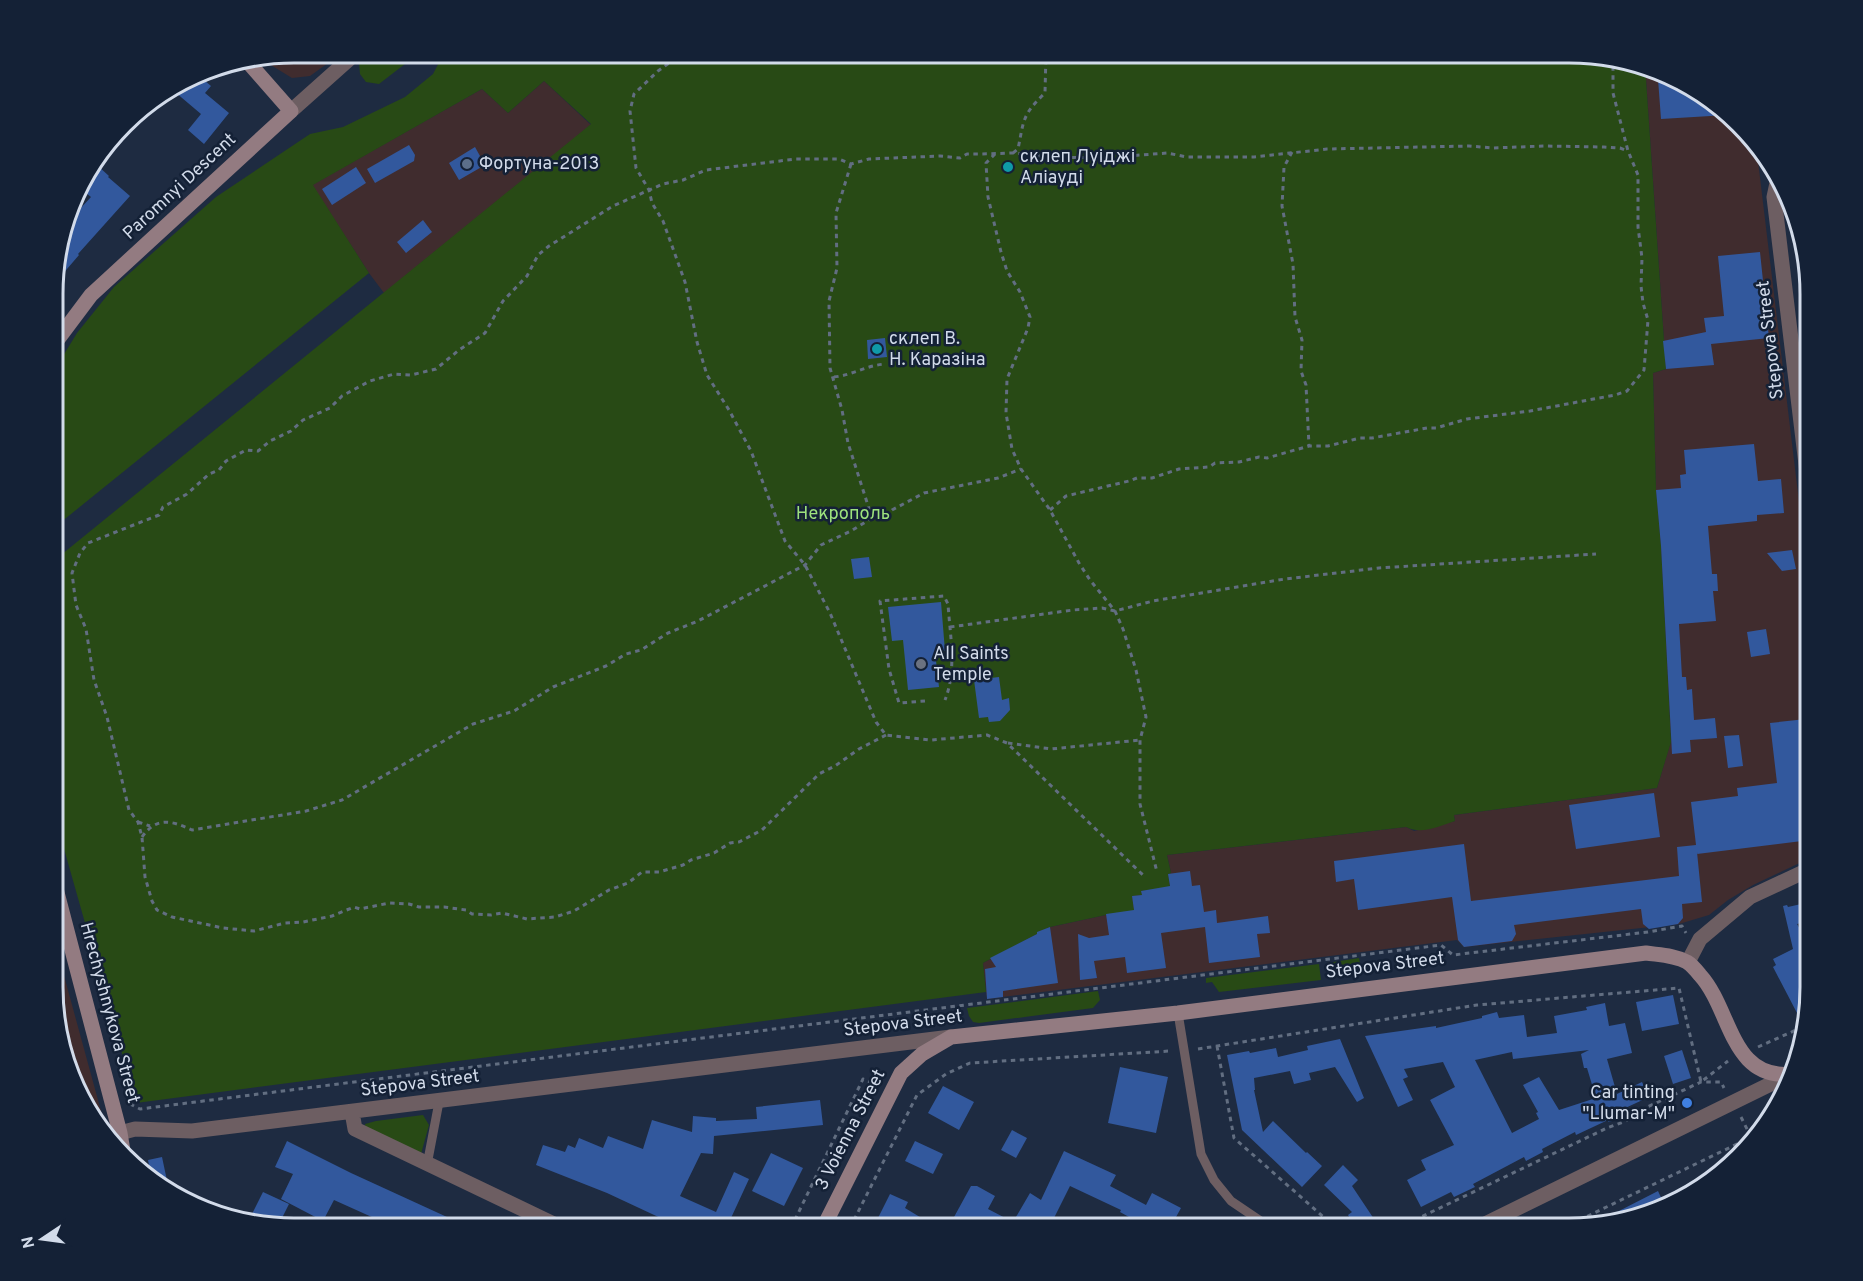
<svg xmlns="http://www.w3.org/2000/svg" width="1863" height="1281" viewBox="0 0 1863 1281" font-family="Overpass,sans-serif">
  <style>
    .commercial { fill: #402c2e }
    .green { fill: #284a15 }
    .building { fill: #32589d; fill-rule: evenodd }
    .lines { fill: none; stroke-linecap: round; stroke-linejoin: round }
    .path { stroke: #626e81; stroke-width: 3; stroke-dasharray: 4.5 4.5; stroke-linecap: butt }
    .lane { stroke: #6d5e62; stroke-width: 9 }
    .street { stroke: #6d5e62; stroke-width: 15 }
    .secondary { stroke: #937b81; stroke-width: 15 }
    .service-dot { fill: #5c6f8a; stroke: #142136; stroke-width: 2 }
    .culture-dot { fill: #0f9aa8; stroke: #142136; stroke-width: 2 }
    .worship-dot { fill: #6b7280; stroke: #142136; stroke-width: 2 }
    .shop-dot { fill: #3f7fe0; stroke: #142136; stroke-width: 2 }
    .labels { text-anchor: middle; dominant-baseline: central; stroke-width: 5; stroke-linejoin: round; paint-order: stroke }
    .poi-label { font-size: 18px; fill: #d2dbea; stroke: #142136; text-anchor: start }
    .street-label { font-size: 18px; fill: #d2dbea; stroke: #142136 }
    .park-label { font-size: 18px; fill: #9de27d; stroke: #142136 }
    .rim { fill: none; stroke: #d2dbea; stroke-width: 3 }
  </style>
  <rect width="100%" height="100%" fill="#1e2b41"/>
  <!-- commercial -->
  <path class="commercial" d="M 294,53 L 342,53 L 310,76 L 292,78 L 261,59 Z
    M 1645,65 L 1716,102 L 1767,160 L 1758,161 L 1810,593 L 1810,858 L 1753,885 L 1728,900 L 1709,915 L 1679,924 L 1464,947 L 1457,940 L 987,999 L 983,963 L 1037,934 L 1037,932 L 1050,927 L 1115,913 L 1132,896 L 1141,891 L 1170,887 L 1168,874 L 1171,873 L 1167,855 L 1406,827 L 1414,831 L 1455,821 L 1454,815 L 1657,788 L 1671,741 L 1661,546 L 1656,490 L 1653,373 L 1666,369 Z
    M 544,81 L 591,125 L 384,293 L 369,273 L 312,185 L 482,89 L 508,113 Z
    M 55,943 L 57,950 L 107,1133 L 85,1108 L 55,1018 Z"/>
  <!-- green -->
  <path class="green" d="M 369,53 L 415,53 L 405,64 L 379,84 L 366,82 L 360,74 L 359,63 Z
    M 444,53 L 1584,53 L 1645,65 L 1666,369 L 1653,373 L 1656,490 L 1661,546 L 1671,742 L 1657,788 L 1454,815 L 1455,821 C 1439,826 1422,835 1406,827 L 1167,855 L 1171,873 L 1168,874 L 1170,887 L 1141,891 L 1142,895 L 1132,896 L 1137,930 L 1115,913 L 1050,927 L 1038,932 L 1037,934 L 983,963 L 986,992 L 136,1103 L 55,817 L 56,559 L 591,124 L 544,81 L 508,113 L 482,89 L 313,185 L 369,273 L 55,527 L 55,375 L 63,356 L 77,333 L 114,287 L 216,197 L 310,134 L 343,127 L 405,97 L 433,74 Z
    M 1359,958 L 1362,974 L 1329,978 L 1327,963 Z
    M 1319,964 L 1321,980 L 1219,992 L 1212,982 L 1206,983 L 1206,978 Z
    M 1098,991 L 1100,1000 L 1093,1008 L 979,1023 L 973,1022 L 969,1016 L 967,1008 Z
    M 423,1115 L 429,1125 L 421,1154 L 366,1129 L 365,1124 L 376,1121 Z"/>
  <!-- building -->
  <path class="building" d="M 197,74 L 211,86 L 205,93 L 229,113 L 204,144 L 188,130 L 201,114 L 175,92 L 185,81 Z
    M 1658,79 L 1671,79 L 1716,102 L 1727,115 L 1661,119 Z
    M 409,145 L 415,155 L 414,161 L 375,183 L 367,169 Z
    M 475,147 L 485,165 L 459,180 L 449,163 Z
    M 98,166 L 109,176 L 108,177 L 130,196 L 78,254 L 79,255 L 55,283 L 55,263 L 66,224 L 91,197 L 80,188 Z
    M 356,167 L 366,183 L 332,205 L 322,189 Z
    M 423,220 L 432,232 L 406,253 L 397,242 Z
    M 1760,252 L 1769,338 L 1711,344 L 1714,365 L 1666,369 L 1663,341 L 1706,332 L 1704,318 L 1724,316 L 1718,256 Z
    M 885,338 L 887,357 L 868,359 L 867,340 Z
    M 1754,444 L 1758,481 L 1781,479 L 1784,513 L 1757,515 L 1757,521 L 1708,526 L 1712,574 L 1717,574 L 1718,591 L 1713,591 L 1716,621 L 1679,624 L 1682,677 L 1686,677 L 1687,690 L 1692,689 L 1694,720 L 1715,718 L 1717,738 L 1690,740 L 1691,752 L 1672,754 L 1661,546 L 1656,490 L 1681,488 L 1680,475 L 1686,474 L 1684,450 Z
    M 1792,550 L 1796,569 L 1782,571 L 1767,553 Z
    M 869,557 L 872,577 L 854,579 L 851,559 Z
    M 941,602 L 945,651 L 935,652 L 939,687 L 908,690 L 903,640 L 892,641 L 888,607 Z
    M 1766,629 L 1770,654 L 1751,657 L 1747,632 Z
    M 999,677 L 1002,700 L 1009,698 L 1010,710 L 1000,721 L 989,722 L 988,717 L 979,718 L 974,680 Z
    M 1806,719 L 1810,748 L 1810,787 L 1806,788 L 1810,819 L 1810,840 L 1697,854 L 1697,852 L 1702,902 L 1682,904 L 1683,918 L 1678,924 L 1649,929 L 1643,924 L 1641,909 L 1514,925 L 1516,934 L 1512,941 L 1464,947 L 1458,940 L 1452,897 L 1358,910 L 1354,879 L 1336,882 L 1334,861 L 1464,844 L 1471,901 L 1679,876 L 1677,847 L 1696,845 L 1691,802 L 1738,796 L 1737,788 L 1777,783 L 1770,723 Z
    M 1739,735 L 1743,766 L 1728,768 L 1724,736 Z
    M 1654,793 L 1660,837 L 1576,849 L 1569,805 Z
    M 1190,871 L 1192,886 L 1200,885 L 1204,912 L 1216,910 L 1217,923 L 1268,916 L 1270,933 L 1257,934 L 1260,957 L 1209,963 L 1205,927 L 1161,933 L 1166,968 L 1127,973 L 1125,957 L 1094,961 L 1097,978 L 1080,980 L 1078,934 L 1089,938 L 1109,935 L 1106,914 L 1134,910 L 1132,896 L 1142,895 L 1141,891 L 1170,886 L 1168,874 Z
    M 1810,902 L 1810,921 L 1797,924 L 1810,947 L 1810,1002 L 1809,1007 L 1797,1013 L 1773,967 L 1776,965 L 1773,959 L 1793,949 L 1783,906 L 1787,905 L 1788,907 Z
    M 1050,927 L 1058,983 L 1003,991 L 1003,997 L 987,999 L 985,969 L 996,967 L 990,958 L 1037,934 L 1037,932 Z
    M 1673,995 L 1679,1024 L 1642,1031 L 1636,1002 Z
    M 1605,1003 L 1609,1026 L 1625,1023 L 1632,1053 L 1607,1059 L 1617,1094 L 1642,1082 L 1649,1097 L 1621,1110 L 1625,1118 L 1608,1122 L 1608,1120 L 1576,1135 L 1575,1132 L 1542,1149 L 1543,1152 L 1526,1161 L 1524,1157 L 1473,1184 L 1475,1187 L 1454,1197 L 1451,1192 L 1421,1207 L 1407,1180 L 1426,1170 L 1421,1160 L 1454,1145 L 1430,1100 L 1455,1087 L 1443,1062 L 1404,1069 L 1408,1077 L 1403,1079 L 1413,1100 L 1398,1107 L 1365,1036 L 1436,1026 L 1436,1028 L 1482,1018 L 1482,1016 L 1497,1012 L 1499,1018 L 1524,1015 L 1527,1037 L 1557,1033 L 1554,1016 L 1587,1010 L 1586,1007 ZM 1589,1050 L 1581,1054 L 1584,1068 L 1587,1068 L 1596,1098 L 1559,1110 L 1539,1077 L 1523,1085 L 1538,1112 L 1536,1113 L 1539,1119 L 1512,1133 L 1475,1060 L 1512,1052 L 1513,1059 Z
    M 1340,1039 L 1364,1098 L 1357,1102 L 1335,1067 L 1309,1073 L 1311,1080 L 1294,1084 L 1290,1071 L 1254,1078 L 1255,1090 L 1254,1090 L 1263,1132 L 1273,1121 L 1306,1153 L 1307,1152 L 1322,1166 L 1302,1187 L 1242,1130 L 1227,1055 L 1249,1051 L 1250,1053 L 1276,1048 L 1278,1057 L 1308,1050 L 1307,1046 Z
    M 1682,1050 L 1691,1078 L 1673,1084 L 1664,1056 Z
    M 1120,1067 L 1168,1077 L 1156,1133 L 1108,1123 Z
    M 943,1086 L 974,1102 L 959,1130 L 928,1113 Z
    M 820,1100 L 823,1125 L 714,1136 L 713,1154 L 701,1153 L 680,1196 L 716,1212 L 734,1172 L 749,1179 L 731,1218 L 754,1228 L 682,1228 L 607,1193 L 536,1165 L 543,1145 L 565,1152 L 568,1145 L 575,1148 L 579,1138 L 603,1148 L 608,1136 L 643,1149 L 652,1120 L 692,1132 L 693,1116 L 716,1118 L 716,1121 L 757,1119 L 756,1107 Z
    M 1012,1130 L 1027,1138 L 1016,1158 L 1001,1150 Z
    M 287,1141 L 351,1173 L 471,1228 L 369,1228 L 374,1218 L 334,1200 L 323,1221 L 281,1199 L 293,1174 L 275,1167 Z
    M 915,1141 L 943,1154 L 933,1174 L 905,1161 Z
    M 1064,1151 L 1116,1175 L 1110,1186 L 1146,1205 L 1152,1193 L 1181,1208 L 1170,1228 L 1134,1228 L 1138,1222 L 1120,1212 L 1121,1210 L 1070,1186 L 1049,1228 L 1033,1220 L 1028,1228 L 948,1228 L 971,1186 L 977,1186 L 995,1196 L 988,1209 L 1013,1222 L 1030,1193 L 1041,1200 Z
    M 771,1153 L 803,1168 L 784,1206 L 752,1191 Z
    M 162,1157 L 169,1190 L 152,1181 L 148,1160 Z
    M 1343,1165 L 1358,1180 L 1352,1186 L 1380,1228 L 1356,1228 L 1348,1215 L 1352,1212 L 1324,1185 Z
    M 1658,1191 L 1665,1206 L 1619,1217 L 1617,1212 Z
    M 263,1192 L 289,1204 L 277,1228 L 248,1222 Z
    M 890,1194 L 908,1202 L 905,1208 L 938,1228 L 873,1228 Z"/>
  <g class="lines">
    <!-- path -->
    <path class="path" d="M 683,53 L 658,71 L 634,94 L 630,111 L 636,168 L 649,190 L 652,203 L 663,221 L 685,282 L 697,342 L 707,375 L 729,410 L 751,451 L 785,541 L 805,565 L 830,613 L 876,722 L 886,735 L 931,740 L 987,735 L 1007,743 L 1145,877
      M 1292,152 L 1284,167 L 1282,206 L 1293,264 L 1295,317 L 1302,340 L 1301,371 L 1306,385 L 1309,446
      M 1013,153 L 1018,149 C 1024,120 1022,115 1045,93 L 1046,53
      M 995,154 L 986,163 L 988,197 L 1001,252 L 1007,271 L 1020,292 L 1030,317 L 1028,328 L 1007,379 L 1006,413 L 1012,449 L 1021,469 L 1050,510 L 1079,563 L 1090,580 L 1115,611 L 1123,629 L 1136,670 L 1146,717 L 1140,740 L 1140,804 L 1157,872
      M 851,164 L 836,213 L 837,268 L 829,301 L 830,368 L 842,410 L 848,443 L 872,518
      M 834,377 C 853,375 867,365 886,364
      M 1050,510 L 1066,496 L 1129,481 L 1137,478 L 1152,478 L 1179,469 L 1209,467 L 1215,463 L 1239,462 L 1259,457 L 1267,458 L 1309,446 L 1328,446 L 1360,438 L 1372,438 L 1427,428 L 1436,428 L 1467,419 L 1530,411 L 1615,395 L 1627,391 L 1644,370 L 1648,320 L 1643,303 L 1641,286 L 1642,258 L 1638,227 L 1638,175 L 1628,151 L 1613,93 L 1613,59
      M 950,627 L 1073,610 L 1102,608 L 1115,611 L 1153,601 L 1285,579 L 1379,568 L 1596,554
      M 925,701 L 899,703 L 889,669 L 880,601 L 944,596 L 948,604 C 950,635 957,670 945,700
      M 886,735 L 859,749 L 835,766 L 819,774 L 762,830 L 739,842 L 730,843 L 714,853 L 691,860 L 683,865 L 659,872 L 642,872 L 628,883 L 609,890 L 574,911 L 555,917 L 527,919 L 502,913 L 491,915 L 472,914 L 466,910 L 444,907 L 419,907 L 409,904 L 389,903 L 360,909 L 354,907 L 332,916 L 303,922 L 285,923 L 254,931 L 223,928 L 172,917 L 157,910 L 152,901 L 145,877 L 142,837 L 138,822 L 129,810 L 107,717 L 94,680 L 86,629 L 76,605 L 72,573 L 80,553 L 88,543 L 159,515 L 163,507 L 187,494 L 209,474 L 219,470 L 226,461 L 246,450 L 258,451 L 270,441 L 291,431 L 303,420 L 330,408 L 342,396 L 370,381 L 394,374 L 411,375 L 436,369 L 459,350 L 485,333 L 503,301 L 527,276 L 538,255 L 549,246 L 613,206 L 663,184 L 683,180 L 706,170 L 796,159 L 839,159 L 851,164 L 869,159 L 940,156 L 960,158 L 967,154 L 980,154 L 1013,153 L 1050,157 L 1102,158 L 1167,153 L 1187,157 L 1254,157 L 1327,149 L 1469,146 L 1493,148 L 1544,146 L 1604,147 L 1620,148 L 1628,151
      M 1008,743 L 1051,749 L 1140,740
      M 138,822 L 150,826
      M 142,837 C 156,817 171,820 192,830 L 306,811 L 342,800 L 473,724 L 514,711 L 553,687 L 606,666 L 626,654 L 641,650 L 668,633 L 698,621 L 805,565 L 821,545 L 851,531 L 872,518 L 884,517 L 892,510 L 924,493 L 998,478 L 1021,469
      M 55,842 L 62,869
      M 1217,1046 L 1234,1138 L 1336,1228
      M 1758,1047 L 1805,1026
      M 1198,1049 L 1477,1005 L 1679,988 L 1701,1082 L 1728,1061
      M 131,1103 L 132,1105 L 140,1109 L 1441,945 L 1453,955 L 1648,932 L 1682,926 L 1686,933
      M 1741,1117 L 1751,1137
      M 791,1228 L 863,1079 L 878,1085
      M 850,1228 L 917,1095 L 946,1074 L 970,1063 L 1170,1051
      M 1398,1228 L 1607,1128 L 1626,1121 L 1643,1109 L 1701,1082 L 1721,1082 L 1724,1088
      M 1563,1228 L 1762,1132"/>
    <!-- lane -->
    <path class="lane" d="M 1178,1013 L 1201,1154 L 1214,1180 L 1231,1201 L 1271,1228
      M 427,1165 L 439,1102"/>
    <!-- street -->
    <path class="street" d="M 291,111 L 356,53
      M 1780,180 L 1777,183 L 1774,197 L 1810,498
      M 1688,962 L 1700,939 L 1750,897 L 1810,869
      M 352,1112 L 355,1129 L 562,1228
      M 120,1133 L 135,1129 L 192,1131 L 951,1037
      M 1477,1228 L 1791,1074"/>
    <!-- secondary -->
    <path class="secondary" d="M 55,343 L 91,295 L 291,111 L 248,62
      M 55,885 L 120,1133 L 123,1151
      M 823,1228 L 901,1073 L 922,1054 L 951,1037 L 1178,1013 L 1646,953 C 1660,955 1674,955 1687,962 C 1692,965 1696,970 1700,975 C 1732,1010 1730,1081 1793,1074"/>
  </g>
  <!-- markers -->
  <circle class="service-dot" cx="467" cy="164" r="6"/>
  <g class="culture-dot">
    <circle cx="1008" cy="167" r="6"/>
    <circle cx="877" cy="349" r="6"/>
  </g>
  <circle class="worship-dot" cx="921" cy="664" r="6"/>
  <circle class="shop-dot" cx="1687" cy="1103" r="6"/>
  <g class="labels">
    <!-- poi labels -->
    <g class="poi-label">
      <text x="1020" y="157">склеп Луіджі<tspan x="1020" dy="21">Аліауді</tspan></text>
      <text x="479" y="164">Фортуна-2013</text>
      <text x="889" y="339">склеп В.<tspan x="889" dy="21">Н. Каразіна</tspan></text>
      <text x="933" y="654">All Saints<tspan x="933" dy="21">Temple</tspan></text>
      <text x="1675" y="1093" text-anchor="end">Car tinting<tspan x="1675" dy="21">"Llumar-M"</tspan></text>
    </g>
    <!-- street labels -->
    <g class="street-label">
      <text transform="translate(180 187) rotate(-43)">Paromnyi Descent</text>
      <text transform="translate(1771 340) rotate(-97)">Stepova Street</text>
      <text transform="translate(1385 966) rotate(-7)">Stepova Street</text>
      <text transform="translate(109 1013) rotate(75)">Hrechyshnykova Street</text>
      <text transform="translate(903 1024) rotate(-7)">Stepova Street</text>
      <text transform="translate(420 1084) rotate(-7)">Stepova Street</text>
      <text transform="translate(851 1130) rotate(-63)">3 Voienna Street</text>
    </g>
    <!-- park labels -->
    <g class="park-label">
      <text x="843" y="514">Некрополь</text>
    </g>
  </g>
  <!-- crop -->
  <path d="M0 0H1863V1281H0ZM294 63H1569A231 231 0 0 1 1800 294V987A231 231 0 0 1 1569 1218H294A231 231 0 0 1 63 987V294A231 231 0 0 1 294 63Z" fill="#142136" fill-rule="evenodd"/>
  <path class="rim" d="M294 63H1569A231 231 0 0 1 1800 294V987A231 231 0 0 1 1569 1218H294A231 231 0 0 1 63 987V294A231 231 0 0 1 294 63Z"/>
  <!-- north arrow -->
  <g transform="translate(42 1239) rotate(257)" stroke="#142136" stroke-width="4.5" paint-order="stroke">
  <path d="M0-4.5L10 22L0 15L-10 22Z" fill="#d2dbea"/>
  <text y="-9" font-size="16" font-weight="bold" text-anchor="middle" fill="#d2dbea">N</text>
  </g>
</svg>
